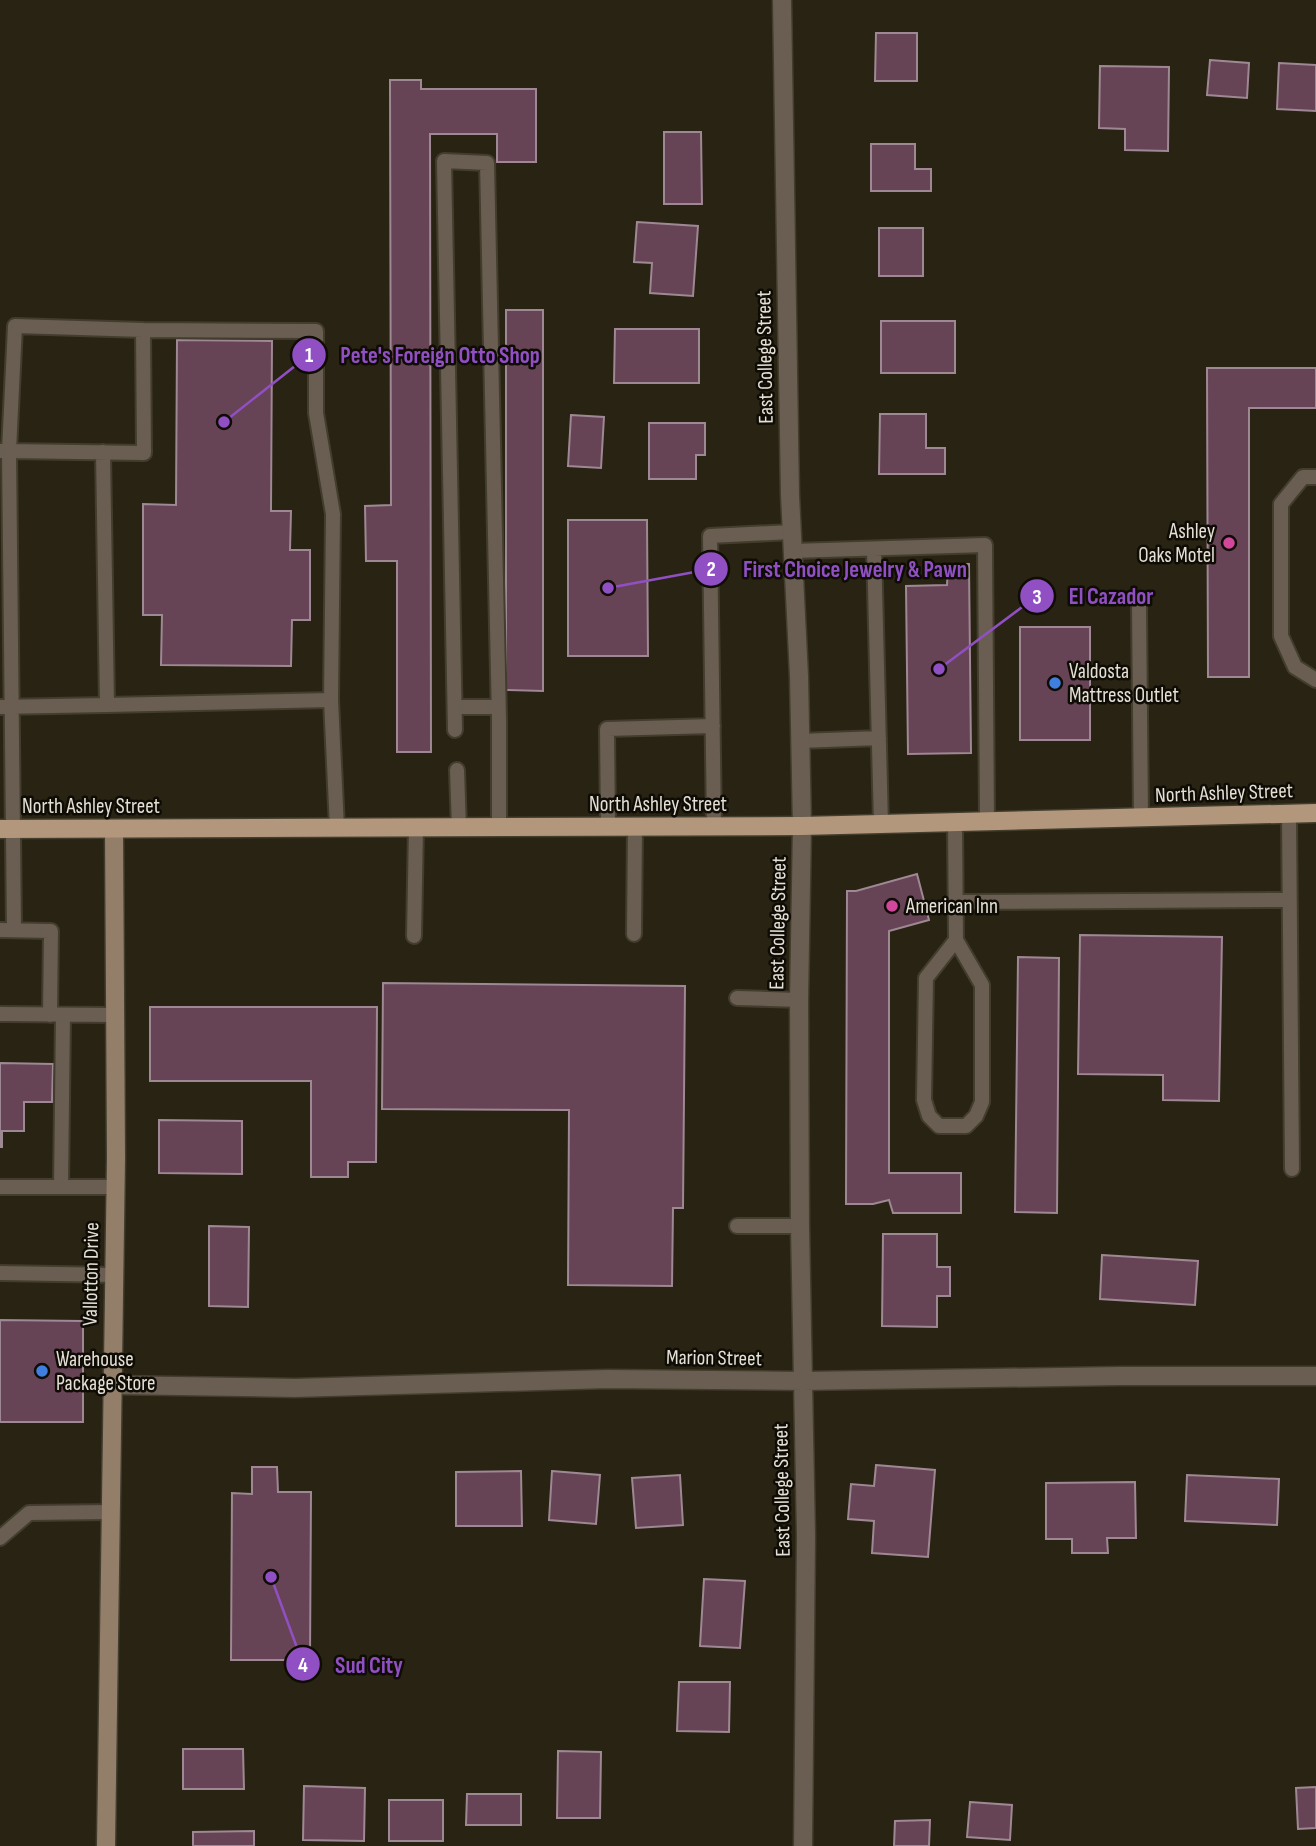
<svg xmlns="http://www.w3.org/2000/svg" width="1316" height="1846" viewBox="0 0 1316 1846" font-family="'Sofia Sans Condensed',sans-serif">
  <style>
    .building { fill: #674356; stroke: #9e8893; stroke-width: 2 }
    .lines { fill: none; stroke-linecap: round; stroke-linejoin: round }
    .lane-casing { stroke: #423d2d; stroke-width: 18 }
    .street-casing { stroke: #423d2d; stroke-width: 21 }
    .secondary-casing { stroke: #423d2d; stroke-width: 21 }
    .primary-casing { stroke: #423d2d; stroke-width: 21 }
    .lane { stroke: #6a5d51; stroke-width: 14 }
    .street { stroke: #6a5d51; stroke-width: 18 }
    .secondary { stroke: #937e6a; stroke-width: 18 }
    .primary { stroke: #b2977d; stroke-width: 18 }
    .hotel-dot { fill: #d1479c; stroke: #0f0c06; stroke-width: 2.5 }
    .shop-dot { fill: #3f7fe0; stroke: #0f0c06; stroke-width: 2.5 }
    .labels { text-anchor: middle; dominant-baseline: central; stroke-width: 5; stroke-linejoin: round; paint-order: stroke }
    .street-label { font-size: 21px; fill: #e4e0d6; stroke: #0f0c06 }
    .poi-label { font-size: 21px; fill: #e4e0d6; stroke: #0f0c06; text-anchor: start }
    .leader { fill: none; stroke: #9050c4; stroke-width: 2.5 }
    .callout-dot { fill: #9050c4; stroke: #0f0c06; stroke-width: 2.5 }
    .mark-label { font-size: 21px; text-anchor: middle; font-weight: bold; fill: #fff }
    .callout-label { font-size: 23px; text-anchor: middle; font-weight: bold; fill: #9050c4; stroke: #0f0c06; stroke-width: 5; stroke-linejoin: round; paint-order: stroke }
  </style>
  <rect width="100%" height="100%" fill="#282312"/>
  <!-- building -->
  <path class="building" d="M 876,33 L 917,33 L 917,81 L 875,81 Z
    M 1210,60 L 1249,63 L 1247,98 L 1207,95 Z
    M 1279,63 L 1316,65 L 1316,111 L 1277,109 Z
    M 1100,66 L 1169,67 L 1168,151 L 1125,150 L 1125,129 L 1099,128 Z
    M 390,80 L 421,80 L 421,89 L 536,89 L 536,162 L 497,162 L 497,134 L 430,134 L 431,752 L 397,752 L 397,561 L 366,561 L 365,506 L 391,505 Z
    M 664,132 L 701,132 L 702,204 L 664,204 Z
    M 871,144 L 915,144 L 915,169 L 931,169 L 931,191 L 871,191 Z
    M 637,222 L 698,226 L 693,296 L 650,293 L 652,263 L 634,262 Z
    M 879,228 L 923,228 L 923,276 L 879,276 Z
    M 506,310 L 543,310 L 543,691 L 506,690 Z
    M 881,321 L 955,321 L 955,373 L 881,373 Z
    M 615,329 L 699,329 L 699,383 L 614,383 Z
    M 177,340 L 272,341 L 271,511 L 291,511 L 290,550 L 310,550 L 310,620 L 292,620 L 291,666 L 161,665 L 162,615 L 143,615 L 143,504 L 176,505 Z
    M 1207,368 L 1316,368 L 1316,408 L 1249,408 L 1249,677 L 1208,677 Z
    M 880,414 L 926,414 L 926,448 L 945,448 L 945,474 L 879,474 Z
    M 571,415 L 604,417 L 601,468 L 568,466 Z
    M 649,423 L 705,423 L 705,455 L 696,455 L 696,479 L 649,479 Z
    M 568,520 L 647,520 L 648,656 L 568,656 Z
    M 948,564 L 969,564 L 971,753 L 908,754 L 906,586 L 947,585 Z
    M 1020,627 L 1090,627 L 1090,740 L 1020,740 Z
    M 917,874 L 929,920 L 889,931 L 889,1173 L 961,1173 L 961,1213 L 893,1213 L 889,1200 L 873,1204 L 846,1204 L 847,891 L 856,891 Z
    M 1080,935 L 1222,937 L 1219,1101 L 1163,1100 L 1163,1075 L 1078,1074 Z
    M 1018,957 L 1059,958 L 1057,1213 L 1015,1212 Z
    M 383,983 L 685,986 L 683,1208 L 673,1208 L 672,1286 L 568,1285 L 569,1110 L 382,1109 Z
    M 150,1007 L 377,1007 L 376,1162 L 348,1162 L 348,1177 L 311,1177 L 311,1081 L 150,1081 Z
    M 0,1063 L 53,1064 L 52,1102 L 24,1102 L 24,1131 L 2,1131 L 2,1147 L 0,1147 Z
    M 159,1120 L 242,1121 L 242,1174 L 159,1173 Z
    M 209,1226 L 249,1227 L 248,1307 L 209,1306 Z
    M 883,1234 L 937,1234 L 937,1267 L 950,1267 L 950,1296 L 937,1296 L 937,1327 L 882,1326 Z
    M 1102,1255 L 1198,1261 L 1195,1305 L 1100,1299 Z
    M 0,1320 L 83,1321 L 83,1422 L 0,1422 Z
    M 876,1465 L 935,1470 L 928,1557 L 872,1553 L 874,1521 L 848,1519 L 851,1484 L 874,1486 Z
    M 252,1467 L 277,1467 L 278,1492 L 311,1492 L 310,1660 L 231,1660 L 232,1493 L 252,1494 Z
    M 521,1471 L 522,1526 L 456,1526 L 456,1472 Z
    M 552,1471 L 600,1475 L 596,1524 L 549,1520 Z
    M 680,1475 L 683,1525 L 636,1528 L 632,1478 Z
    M 1187,1475 L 1279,1479 L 1277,1525 L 1185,1521 Z
    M 1135,1482 L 1136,1538 L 1107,1538 L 1108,1553 L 1072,1553 L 1072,1539 L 1046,1539 L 1046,1483 Z
    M 704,1579 L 745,1581 L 740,1648 L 700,1646 Z
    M 679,1682 L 730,1682 L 729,1732 L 677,1731 Z
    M 183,1749 L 243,1749 L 244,1789 L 183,1789 Z
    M 558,1751 L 601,1752 L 600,1818 L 557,1818 Z
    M 304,1786 L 365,1788 L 364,1841 L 303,1840 Z
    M 1316,1787 L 1316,1828 L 1298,1829 L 1296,1788 Z
    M 467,1794 L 521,1794 L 521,1825 L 466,1825 Z
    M 389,1800 L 443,1800 L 443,1841 L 389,1841 Z
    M 970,1802 L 1012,1805 L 1010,1840 L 967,1837 Z
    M 930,1820 L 929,1846 L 894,1846 L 895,1821 Z
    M 254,1831 L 254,1846 L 193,1846 L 193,1832 Z"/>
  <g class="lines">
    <!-- lane casing -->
    <g class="lane-casing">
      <path id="lane" d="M 1,451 L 9,451 L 15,326 L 143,330
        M 1316,477 L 1303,477 L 1281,504 L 1281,636 L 1295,667 L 1316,680
        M 874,549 L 881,824
        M 793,551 L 985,545 L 987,822
        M 1139,605 L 1141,818
        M 107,705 L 331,700
        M 0,707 L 107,705 L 103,452
        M 455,707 L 498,707
        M 455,730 L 444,161 L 487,163 L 499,720 L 499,827
        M 800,741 L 879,738
        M 457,770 L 459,828
        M 1289,814 L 1292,1169
        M 955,823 L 956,940 L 982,985 L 982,1102 L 976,1116 L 966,1126 L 939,1126 L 929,1116 L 924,1100 L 926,978 L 956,940
        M 608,827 L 607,729 L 713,726
        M 714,827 L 710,536 L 792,532
        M 957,902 L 1289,900
        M 0,930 L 51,931 L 50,1015
        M 14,930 L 9,451 L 144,453 L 143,330 L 316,331 L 316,413 L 333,514 L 331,700 L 337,828
        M 634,934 L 635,827
        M 414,936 L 416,827
        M 737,998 L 799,1000
        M 0,1014 L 115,1015
        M 0,1187 L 61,1187 L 63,1015
        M 61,1187 L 115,1187
        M 737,1226 L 800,1226
        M 0,1273 L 114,1275
        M 0,1538 L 29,1513 L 110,1512"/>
    </g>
    <!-- street casing -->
    <g class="street-casing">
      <path id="street" d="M 782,0 L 790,495 L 799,676 L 802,826 L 799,1000 L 800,1226 L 806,1536 L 803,1846
        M 112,1385 L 295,1388 L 608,1379 L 803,1381 L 1119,1376 L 1316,1376"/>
    </g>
    <!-- secondary casing -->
    <g class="secondary-casing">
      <path id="secondary" d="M 106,1846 L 116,1158 L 114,829"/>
    </g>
    <!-- primary casing -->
    <g class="primary-casing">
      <path id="primary" d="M 0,829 L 802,826 L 1316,813"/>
    </g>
    <!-- lane -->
    <use href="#lane" class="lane"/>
    <!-- street -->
    <use href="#street" class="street"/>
    <!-- secondary -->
    <use href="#secondary" class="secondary"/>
    <!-- primary -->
    <use href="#primary" class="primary"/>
  </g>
  <!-- markers -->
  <g class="hotel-dot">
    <circle cx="1229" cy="543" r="7"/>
    <circle cx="892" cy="906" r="7"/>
  </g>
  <g class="shop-dot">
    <circle cx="1055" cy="683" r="7"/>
    <circle cx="42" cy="1371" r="7"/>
  </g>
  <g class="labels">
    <!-- street labels -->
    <g class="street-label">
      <text transform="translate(765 357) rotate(-91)">East College Street</text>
      <text transform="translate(1224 793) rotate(-2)">North Ashley Street</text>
      <text x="658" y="804">North Ashley Street</text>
      <text x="91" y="806">North Ashley Street</text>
      <text transform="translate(778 923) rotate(-89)">East College Street</text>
      <text transform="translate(91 1274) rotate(-89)">Vallotton Drive</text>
      <text transform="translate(714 1358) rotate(1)">Marion Street</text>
      <text transform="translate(782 1490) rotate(-91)">East College Street</text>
    </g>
    <!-- poi labels -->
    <g class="poi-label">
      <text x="1215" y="531" text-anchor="end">Ashley<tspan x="1215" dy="24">Oaks Motel</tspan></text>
      <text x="1069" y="671">Valdosta<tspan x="1069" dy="24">Mattress Outlet</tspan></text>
      <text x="906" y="906">American Inn</text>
      <text x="56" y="1359">Warehouse<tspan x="56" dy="24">Package Store</tspan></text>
    </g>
  </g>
  <!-- callouts -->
  <path class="leader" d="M224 422L309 355M608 588L711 569M939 669L1037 596M271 1577L303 1664"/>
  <g class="callout-dot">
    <circle cx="224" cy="422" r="7"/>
    <circle cx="608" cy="588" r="7"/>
    <circle cx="939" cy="669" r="7"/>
    <circle cx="271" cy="1577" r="7"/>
    <circle cx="309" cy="355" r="18"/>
    <circle cx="711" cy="569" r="18"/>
    <circle cx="1037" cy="596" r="18"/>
    <circle cx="303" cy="1664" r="18"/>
  </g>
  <g class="mark-label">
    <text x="309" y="362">1</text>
    <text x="711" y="576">2</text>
    <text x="1037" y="604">3</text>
    <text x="303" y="1672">4</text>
  </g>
  <g class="callout-label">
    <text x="440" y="363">Pete's Foreign Otto Shop</text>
    <text x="855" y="577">First Choice Jewelry &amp; Pawn</text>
    <text x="1111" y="604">El Cazador</text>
    <text x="369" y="1673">Sud City</text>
  </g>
</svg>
